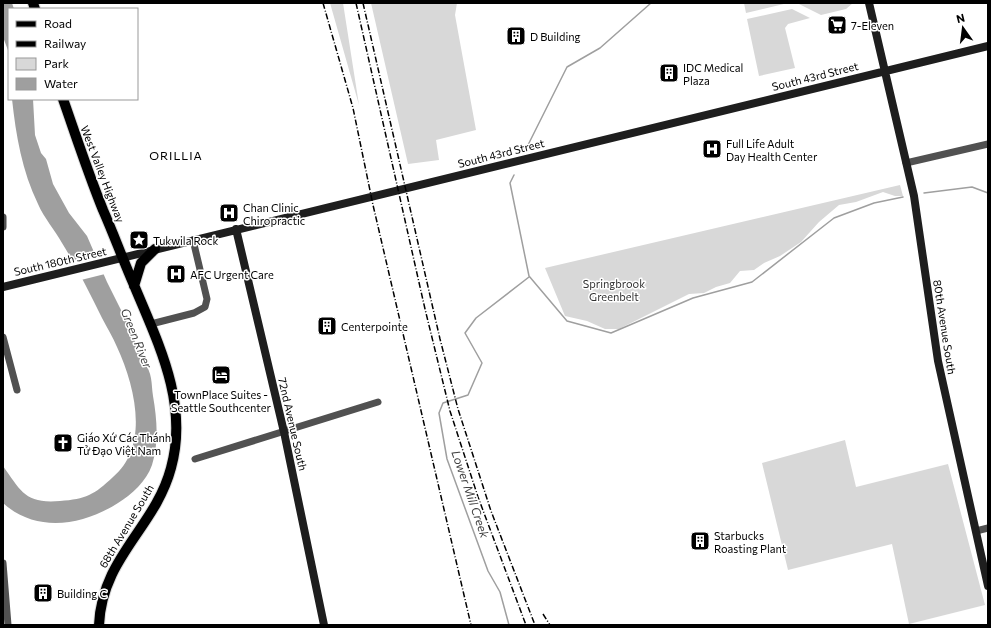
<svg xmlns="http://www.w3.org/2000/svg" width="991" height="628" viewBox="0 0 991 628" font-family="Commissioner,sans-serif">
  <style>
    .green { fill: #d8d8d8 }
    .water { fill: #9f9f9f }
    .pier { fill: #fff }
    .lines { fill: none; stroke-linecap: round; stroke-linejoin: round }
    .stream { stroke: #9f9f9f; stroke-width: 1.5 }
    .primary-casing { stroke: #dbdbdb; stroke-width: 12 }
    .street { stroke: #515151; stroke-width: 7 }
    .secondary { stroke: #1e1e1e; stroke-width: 8 }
    .primary { stroke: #000; stroke-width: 10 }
    .rail { stroke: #000; stroke-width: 1.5; stroke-dasharray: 6 2 1 2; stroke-linecap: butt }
    .labels { text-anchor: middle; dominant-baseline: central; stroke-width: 3; stroke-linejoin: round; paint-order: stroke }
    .poi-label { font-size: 11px; fill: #000; stroke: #fff; text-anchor: start }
    .street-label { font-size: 11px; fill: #000; stroke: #fff }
    .park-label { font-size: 11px; fill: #2f2f2f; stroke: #fff }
    .neighbourhood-label { font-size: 12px; letter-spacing: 1px; fill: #000; stroke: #fff }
    .water-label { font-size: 12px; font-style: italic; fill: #404040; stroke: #fff }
  </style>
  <rect width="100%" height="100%" fill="#fff"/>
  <!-- green -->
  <path class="green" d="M 330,3 L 343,3 L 359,105 Z
    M 371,3 L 457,3 L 455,15 L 476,130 L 436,140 L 439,160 L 408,164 Z
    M 744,3 L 788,3 L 746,13 Z
    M 797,3 L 853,3 L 846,9 L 821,15 Z
    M 792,9 L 810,18 L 788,24 L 785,28 L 795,68 L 759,76 L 747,19 Z
    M 900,185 L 903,196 L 895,196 L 883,192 L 856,202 L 839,205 L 819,222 L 801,242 L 780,256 L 764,263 L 754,270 L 740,271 L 730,283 L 716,287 L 704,293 L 689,294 L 619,329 L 605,329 L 587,321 L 565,316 L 545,268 Z
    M 845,440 L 856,487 L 948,464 L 985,605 L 909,624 L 892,544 L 788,570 L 762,463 Z"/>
  <!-- water -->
  <path class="water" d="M 3,3 L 12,3 L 14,9 L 9,9 L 9,53 L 3,37 Z
    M 12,99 L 33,99 L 35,135 L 41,153 L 46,159 L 53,184 L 69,213 L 87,236 L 107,282 L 129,326 L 143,362 C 153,372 151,384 153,396 C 157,419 159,443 152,465 C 146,482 132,494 118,503 C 82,526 36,533 3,503 L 3,466 C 21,491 25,504 60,501 C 86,499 94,495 113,477 C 150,446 135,386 117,347 C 113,337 107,328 102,318 C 89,292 77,267 62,243 C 55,230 44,218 38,204 C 22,171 16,136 12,99 Z"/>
  <!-- pier -->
  <path class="pier" d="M 97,254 L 105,274 L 81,280 L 70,261 Z"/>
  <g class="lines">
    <!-- stream -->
    <path class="stream" d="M 528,145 L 567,67 L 600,48 L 651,3
      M 514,175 L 510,183 L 529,276 L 567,321 L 611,333 L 693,298 L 752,282 L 834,218 L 874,203 L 903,197
      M 924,193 L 972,187 L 988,193
      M 509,625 L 500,592 L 488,571 L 447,459 L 439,413 L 443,403 L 468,395 L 482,363 L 465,333 L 476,318 L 529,277"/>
    <!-- primary casing -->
    <g class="primary-casing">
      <path id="primary" d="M 33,3 L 35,9
        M 63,99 C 76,136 88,173 103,210 C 114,235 123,260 134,285 C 158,343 189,403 171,468 C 155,528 102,557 99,625
        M 134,286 L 141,263 L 155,249"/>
    </g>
    <!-- street -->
    <path class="street" d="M 906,163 L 988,144
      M 3,217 L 3,227
      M 151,324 L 194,313 L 205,307 L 207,299 L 193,240
      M 3,337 L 17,390
      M 195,459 L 378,402
      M 976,531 L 988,528
      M 3,563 L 8,625"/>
    <!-- secondary -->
    <path class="secondary" d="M 869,3 L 914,196 L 938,361 L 988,586
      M 236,229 L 284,432 L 324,625
      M 3,287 L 988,46"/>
    <!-- primary -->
    <use href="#primary" class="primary"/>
    <!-- rail -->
    <path class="rail" d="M 323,3 L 353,108 L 373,205 L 471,625
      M 356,3 L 425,309 L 450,411 L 478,497 L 526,625
      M 363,3 L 440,339 L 458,409 L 491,511 L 535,625
      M 543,614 L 550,625"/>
  </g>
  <!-- icons -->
  <defs>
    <g id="supermarket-square" transform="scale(1)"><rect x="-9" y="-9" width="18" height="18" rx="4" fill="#000" stroke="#fff"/><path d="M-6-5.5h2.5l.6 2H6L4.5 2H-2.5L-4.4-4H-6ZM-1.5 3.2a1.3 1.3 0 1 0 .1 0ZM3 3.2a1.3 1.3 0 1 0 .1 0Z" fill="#fff"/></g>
    <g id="building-square" transform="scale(1)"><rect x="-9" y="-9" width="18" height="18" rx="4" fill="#000" stroke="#fff"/><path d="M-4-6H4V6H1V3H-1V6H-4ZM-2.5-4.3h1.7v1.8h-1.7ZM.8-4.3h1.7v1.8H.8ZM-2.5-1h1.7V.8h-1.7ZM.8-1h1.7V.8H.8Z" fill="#fff"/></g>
    <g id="hospital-square" transform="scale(1)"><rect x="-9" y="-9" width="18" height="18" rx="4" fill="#000" stroke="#fff"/><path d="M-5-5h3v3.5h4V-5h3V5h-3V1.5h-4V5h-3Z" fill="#fff"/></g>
    <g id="sight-square" transform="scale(1)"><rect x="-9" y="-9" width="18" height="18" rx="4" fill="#000" stroke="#fff"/><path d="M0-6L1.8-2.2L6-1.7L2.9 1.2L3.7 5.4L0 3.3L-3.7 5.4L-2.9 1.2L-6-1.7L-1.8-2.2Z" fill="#fff"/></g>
    <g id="hotel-square" transform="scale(1)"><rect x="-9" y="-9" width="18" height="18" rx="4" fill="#000" stroke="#fff"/><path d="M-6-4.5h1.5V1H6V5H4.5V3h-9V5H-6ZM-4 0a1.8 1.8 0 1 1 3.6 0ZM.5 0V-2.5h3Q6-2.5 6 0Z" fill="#fff"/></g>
    <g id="church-square" transform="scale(1)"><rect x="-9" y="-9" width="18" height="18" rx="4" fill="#000" stroke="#fff"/><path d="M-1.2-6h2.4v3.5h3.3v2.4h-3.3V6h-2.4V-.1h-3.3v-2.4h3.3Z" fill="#fff"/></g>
  </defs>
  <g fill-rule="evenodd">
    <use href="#supermarket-square" x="837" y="25"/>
    <use href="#building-square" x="516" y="36"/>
    <use href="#building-square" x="669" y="73"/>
    <use href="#hospital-square" x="712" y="149"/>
    <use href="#hospital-square" x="229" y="213"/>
    <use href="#sight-square" x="139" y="240"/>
    <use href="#hospital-square" x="176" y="274"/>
    <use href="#building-square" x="327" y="326"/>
    <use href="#hotel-square" x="221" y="375"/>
    <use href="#church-square" x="63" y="443"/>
    <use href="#building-square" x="700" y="541"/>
    <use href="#building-square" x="43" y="593"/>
  </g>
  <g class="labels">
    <!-- poi labels -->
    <g class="poi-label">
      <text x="851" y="25">7-Eleven</text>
      <text x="530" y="36">D Building</text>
      <text x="683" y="67">IDC Medical<tspan x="683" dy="13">Plaza</tspan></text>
      <text x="726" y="143">Full Life Adult<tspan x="726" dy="13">Day Health Center</tspan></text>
      <text x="243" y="207">Chan Clinic<tspan x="243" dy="13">Chiropractic</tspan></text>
      <text x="153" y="240">Tukwila Rock</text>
      <text x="190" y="274">AFC Urgent Care</text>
      <text x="341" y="326">Centerpointe</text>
      <text x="221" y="394" text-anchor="middle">TownPlace Suites -<tspan x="221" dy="13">Seattle Southcenter</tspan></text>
      <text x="77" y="437">Giáo Xứ Các Thánh<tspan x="77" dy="13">Tử Đạo Việt Nam</tspan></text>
      <text x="714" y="535">Starbucks<tspan x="714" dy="13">Roasting Plant</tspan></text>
      <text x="57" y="593">Building C</text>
    </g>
    <!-- street labels -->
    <g class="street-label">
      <text transform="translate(815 76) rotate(-14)">South 43rd Street</text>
      <text transform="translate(501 153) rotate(-14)">South 43rd Street</text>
      <text transform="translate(103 174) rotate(69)">West Valley Highway</text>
      <text transform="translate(60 261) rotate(-13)">South 180th Street</text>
      <text transform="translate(945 327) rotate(81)">80th Avenue South</text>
      <text transform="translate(293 424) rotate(77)">72nd Avenue South</text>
      <text transform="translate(126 526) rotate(-59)">68th Avenue South</text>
    </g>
    <!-- park labels -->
    <g class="park-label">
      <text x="614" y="283">Springbrook<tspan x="614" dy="13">Greenbelt</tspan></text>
    </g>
    <!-- neighbourhood labels -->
    <g class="neighbourhood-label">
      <text x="176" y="155">ORILLIA</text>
    </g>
    <!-- water labels -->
    <g class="water-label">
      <text transform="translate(137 338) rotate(68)">Green River</text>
      <text transform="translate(471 494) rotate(71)">Lower Mill Creek</text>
    </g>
  </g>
  <!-- border -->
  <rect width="991" height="628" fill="none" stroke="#000000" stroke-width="8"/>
  <!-- legend -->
  <rect x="8" y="8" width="130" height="92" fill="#ffffff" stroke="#999999"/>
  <rect x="16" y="21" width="20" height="6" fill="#000000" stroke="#999999"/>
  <text x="44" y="28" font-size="12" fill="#000000">Road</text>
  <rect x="16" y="41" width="20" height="6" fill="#000000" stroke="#999999"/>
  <text x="44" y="48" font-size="12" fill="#000000">Railway</text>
  <rect x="16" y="58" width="20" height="12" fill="#d8d8d8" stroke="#999999"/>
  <text x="44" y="68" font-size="12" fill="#000000">Park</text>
  <rect x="16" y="78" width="20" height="12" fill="#9f9f9f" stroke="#999999"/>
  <text x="44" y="88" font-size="12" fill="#000000">Water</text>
  <!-- north arrow -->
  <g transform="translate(963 28) rotate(346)" stroke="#ffffff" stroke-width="3" paint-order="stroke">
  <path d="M0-3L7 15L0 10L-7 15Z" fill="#000000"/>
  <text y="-6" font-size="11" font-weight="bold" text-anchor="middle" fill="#000000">N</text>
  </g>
</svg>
